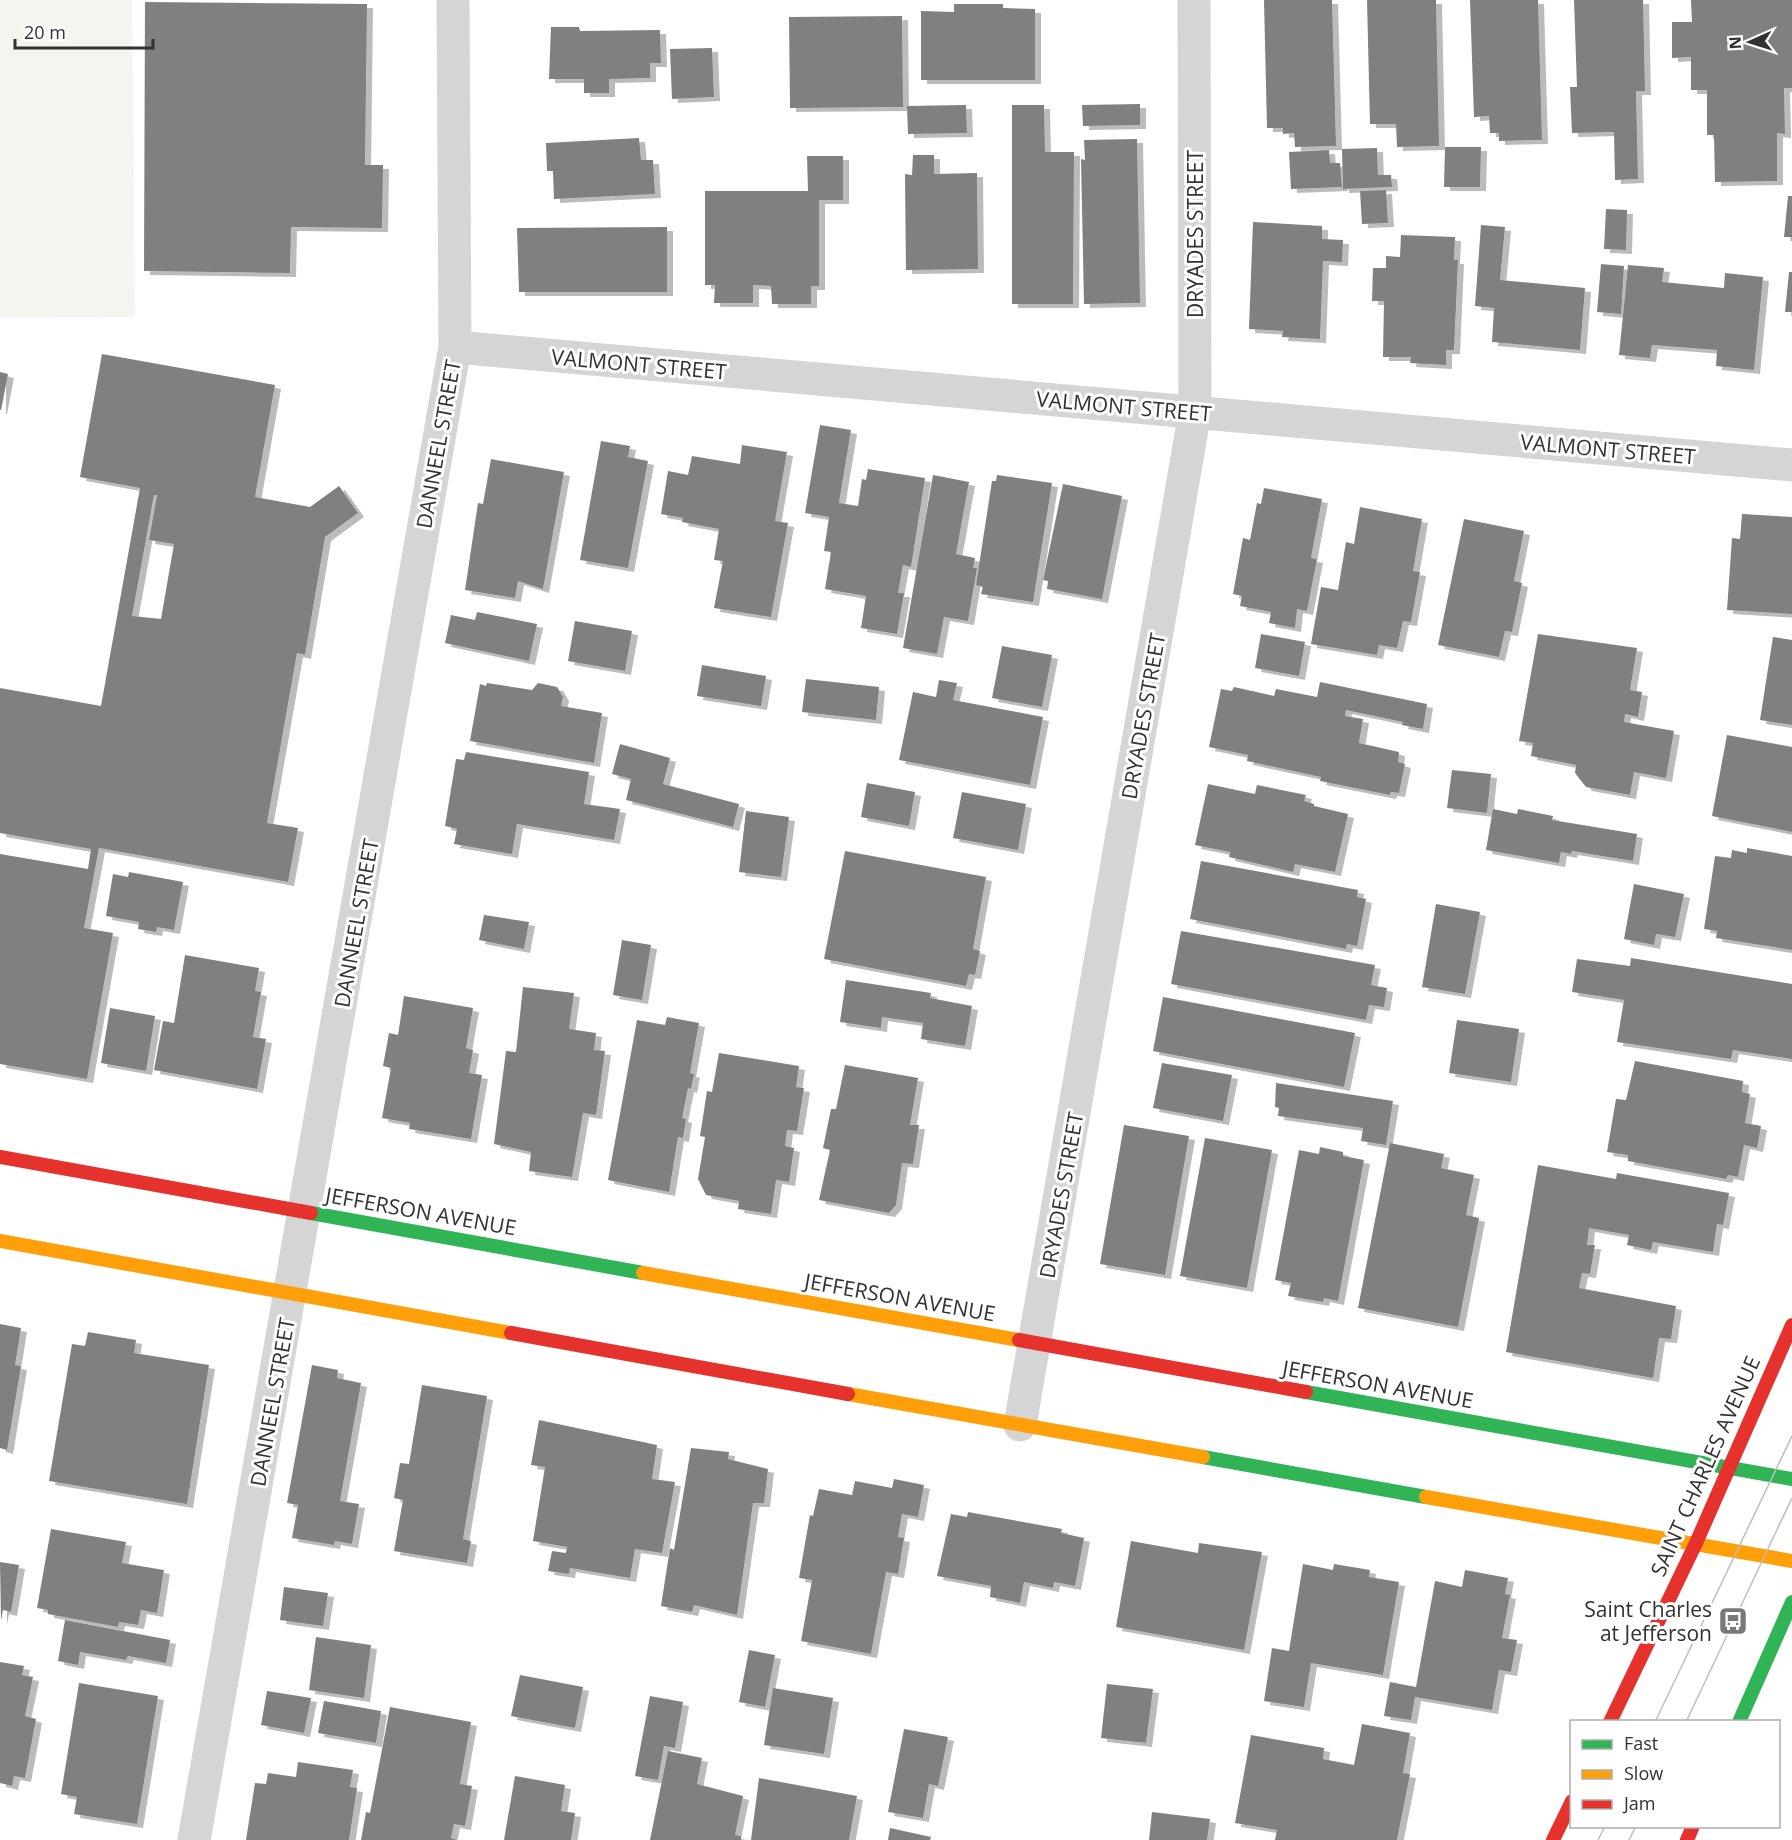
<svg xmlns="http://www.w3.org/2000/svg" width="1792" height="1840" viewBox="0 0 1792 1840" font-family="'Open Sans',sans-serif">
  <style>
    .green { fill: #f2f6ee }
    .building { fill: #808080; fill-rule: evenodd; filter: url(#shadow) }
    .lines { fill: none; stroke-linecap: round; stroke-linejoin: round }
    .street { stroke: #d5d5d5; stroke-width: 33 }
    .fast { stroke: #30b455; stroke-width: 14 }
    .slow { stroke: #ff9f0a; stroke-width: 14 }
    .jam { stroke: #e5322d; stroke-width: 14 }
    .tram { stroke: #bdbdbd; stroke-width: 1.5 }
    .labels { text-anchor: middle; dominant-baseline: central; stroke-width: 6; stroke-linejoin: round; paint-order: stroke }
    .street-label { font-size: 21px; fill: #313131; stroke: #fff }
    .poi-label { font-size: 21px; fill: #313131; stroke: #fff; text-anchor: end }
  </style>
  <defs>
    <filter id="shadow"><feDropShadow dx="6" dy="4" stdDeviation="0" flood-color="#0004"/></filter>
  </defs>
  <rect width="100%" height="100%" fill="#fff"/>
  <!-- green -->
  <path class="green" d="M 0,0 L 132,0 L 135,317 L 0,318 Z"/>
  <!-- building -->
  <path class="building" d="M 1264,0 L 1332,0 L 1336,146 L 1295,147 L 1294,133 L 1283,134 L 1283,128 L 1267,128 Z
    M 1367,0 L 1436,0 L 1439,146 L 1397,147 L 1396,124 L 1370,124 Z
    M 1470,0 L 1538,0 L 1542,140 L 1499,141 L 1499,133 L 1490,133 L 1489,116 L 1474,117 Z
    M 1574,0 L 1643,0 L 1645,91 L 1636,91 L 1638,179 L 1615,180 L 1614,132 L 1572,133 L 1570,87 L 1577,87 Z
    M 1691,0 L 1792,0 L 1792,88 L 1784,88 L 1785,134 L 1777,133 L 1777,181 L 1715,182 L 1714,135 L 1707,135 L 1707,90 L 1691,90 L 1691,57 L 1672,58 L 1672,22 L 1692,22 Z
    M 145,2 L 367,4 L 365,165 L 383,165 L 382,228 L 291,227 L 290,273 L 144,271 Z
    M 954,4 L 1003,4 L 1003,8 L 1035,9 L 1035,80 L 921,80 L 921,11 L 954,12 Z
    M 902,16 L 903,107 L 790,108 L 789,17 Z
    M 551,27 L 579,27 L 580,31 L 660,30 L 661,63 L 650,63 L 650,78 L 609,79 L 609,93 L 584,93 L 584,79 L 549,79 Z
    M 712,48 L 714,97 L 672,99 L 670,49 Z
    M 1140,104 L 1140,125 L 1083,126 L 1082,105 Z
    M 966,105 L 967,133 L 908,134 L 907,106 Z
    M 1012,105 L 1044,105 L 1045,152 L 1074,152 L 1073,304 L 1012,304 Z
    M 639,138 L 641,160 L 653,160 L 655,194 L 554,199 L 553,171 L 547,171 L 546,143 Z
    M 1137,139 L 1140,303 L 1084,304 L 1081,159 L 1085,160 L 1084,140 Z
    M 1445,147 L 1481,147 L 1480,187 L 1444,187 Z
    M 1377,148 L 1378,175 L 1391,175 L 1392,187 L 1343,189 L 1342,149 Z
    M 1329,150 L 1330,163 L 1340,163 L 1342,187 L 1291,189 L 1289,152 Z
    M 913,155 L 934,155 L 934,174 L 977,173 L 978,269 L 906,270 L 905,174 L 912,175 Z
    M 807,156 L 843,156 L 843,200 L 819,200 L 819,286 L 811,286 L 811,304 L 772,304 L 771,286 L 753,285 L 753,303 L 714,303 L 715,285 L 705,285 L 705,191 L 808,191 Z
    M 1386,190 L 1388,223 L 1362,224 L 1360,191 Z
    M 1788,196 L 1792,196 L 1792,237 L 1784,237 Z
    M 1606,209 L 1627,210 L 1626,250 L 1604,249 Z
    M 1253,222 L 1322,226 L 1322,239 L 1343,240 L 1342,262 L 1323,261 L 1320,339 L 1282,337 L 1283,331 L 1249,329 Z
    M 1481,225 L 1505,227 L 1500,280 L 1585,288 L 1580,350 L 1492,342 L 1494,308 L 1475,306 Z
    M 667,227 L 667,292 L 519,292 L 517,228 Z
    M 1401,235 L 1455,237 L 1454,260 L 1458,260 L 1454,350 L 1446,350 L 1446,365 L 1410,363 L 1411,357 L 1383,357 L 1384,301 L 1372,301 L 1373,268 L 1386,268 L 1386,256 L 1400,257 Z
    M 1601,264 L 1624,266 L 1621,314 L 1597,312 Z
    M 1628,265 L 1664,268 L 1662,282 L 1724,288 L 1725,273 L 1763,277 L 1754,370 L 1716,366 L 1717,350 L 1652,345 L 1650,358 L 1619,355 Z
    M 1789,272 L 1792,272 L 1792,312 L 1785,312 Z
    M 102,354 L 275,385 L 255,497 L 310,507 L 339,486 L 358,513 L 325,537 L 305,655 L 297,653 L 267,823 L 298,828 L 288,882 L 99,848 L 84,928 L 113,933 L 87,1079 L 0,1064 L 0,854 L 88,869 L 91,849 L 0,833 L 0,688 L 101,706 L 140,488 L 80,477 ZM 154,495 L 157,495 L 149,540 L 174,544 L 161,619 L 132,616 Z
    M 0,372 L 8,374 L 1,410 L 0,410 Z
    M 820,425 L 851,430 L 839,503 L 858,506 L 862,479 L 866,480 L 868,469 L 925,478 L 911,567 L 903,565 L 898,593 L 904,593 L 897,634 L 861,628 L 866,596 L 825,589 L 831,552 L 824,551 L 829,517 L 805,513 Z
    M 601,441 L 630,446 L 628,457 L 648,461 L 628,568 L 580,560 Z
    M 742,445 L 787,452 L 775,521 L 788,523 L 771,617 L 714,608 L 723,561 L 714,560 L 719,529 L 682,522 L 683,518 L 661,514 L 668,471 L 688,475 L 692,456 L 740,464 Z
    M 491,459 L 564,472 L 543,589 L 518,581 L 515,598 L 465,590 L 478,503 L 483,504 Z
    M 933,475 L 969,482 L 956,554 L 975,558 L 973,568 L 977,568 L 968,621 L 944,617 L 937,654 L 903,648 Z
    M 997,475 L 1052,483 L 1033,602 L 981,594 L 983,587 L 976,585 L 992,481 L 996,481 Z
    M 1063,484 L 1122,496 L 1102,599 L 1047,589 L 1048,581 L 1043,580 Z
    M 1264,488 L 1322,499 L 1311,558 L 1317,559 L 1307,611 L 1297,609 L 1295,628 L 1269,623 L 1271,612 L 1240,606 L 1242,596 L 1233,594 L 1243,538 L 1250,540 L 1257,503 L 1261,504 Z
    M 1360,507 L 1422,519 L 1413,571 L 1420,572 L 1411,622 L 1403,621 L 1397,648 L 1379,645 L 1377,655 L 1311,644 L 1321,587 L 1338,590 L 1346,542 L 1354,544 Z
    M 1742,514 L 1792,517 L 1792,614 L 1727,610 L 1732,538 L 1740,539 Z
    M 1464,519 L 1524,531 L 1514,581 L 1522,583 L 1512,632 L 1505,631 L 1499,657 L 1438,645 Z
    M 477,612 L 537,624 L 529,661 L 445,643 L 451,615 L 475,620 Z
    M 575,621 L 632,631 L 625,671 L 568,661 Z
    M 1261,634 L 1305,642 L 1299,676 L 1255,668 Z
    M 1538,634 L 1637,648 L 1630,690 L 1642,692 L 1638,717 L 1625,714 L 1624,722 L 1674,731 L 1666,778 L 1634,772 L 1630,795 L 1586,787 L 1575,773 L 1576,765 L 1531,756 L 1533,743 L 1519,741 Z
    M 1773,637 L 1792,640 L 1792,725 L 1760,720 Z
    M 1002,646 L 1052,655 L 1042,707 L 992,698 Z
    M 702,665 L 766,676 L 761,706 L 697,696 Z
    M 806,679 L 879,687 L 876,720 L 802,712 Z
    M 939,680 L 957,683 L 953,700 L 1043,717 L 1030,785 L 899,760 L 913,692 L 936,697 Z
    M 1320,682 L 1427,704 L 1423,729 L 1402,725 L 1403,722 L 1346,710 L 1345,716 L 1363,719 L 1359,743 L 1399,752 L 1398,762 L 1405,764 L 1399,793 L 1391,792 L 1390,795 L 1320,781 L 1321,777 L 1247,761 L 1248,755 L 1209,747 L 1221,689 L 1232,691 L 1234,687 L 1274,696 L 1276,689 L 1317,697 Z
    M 487,683 L 532,690 L 538,683 L 557,687 L 563,697 L 561,706 L 602,713 L 594,763 L 470,741 L 480,684 L 486,686 Z
    M 1727,735 L 1792,747 L 1792,832 L 1712,816 Z
    M 620,744 L 670,758 L 663,784 L 739,804 L 733,827 L 626,800 L 631,779 L 612,774 Z
    M 466,752 L 589,772 L 584,804 L 620,809 L 614,840 L 517,824 L 512,854 L 454,844 L 457,829 L 445,826 L 456,759 L 464,760 Z
    M 1452,770 L 1491,774 L 1487,813 L 1447,808 Z
    M 867,783 L 915,792 L 909,826 L 861,817 Z
    M 1208,784 L 1255,794 L 1257,785 L 1306,795 L 1304,801 L 1314,804 L 1314,806 L 1348,814 L 1335,872 L 1295,864 L 1293,872 L 1229,857 L 1230,852 L 1195,845 Z
    M 962,792 L 1026,804 L 1018,850 L 953,838 Z
    M 1493,809 L 1517,814 L 1518,809 L 1553,816 L 1552,820 L 1637,834 L 1633,861 L 1572,851 L 1571,854 L 1561,852 L 1559,863 L 1486,850 Z
    M 746,811 L 789,817 L 781,877 L 739,872 Z
    M 1747,848 L 1792,856 L 1792,950 L 1716,938 L 1717,931 L 1704,929 L 1715,856 L 1731,858 L 1732,850 L 1747,853 Z
    M 845,851 L 986,877 L 973,949 L 980,951 L 975,975 L 969,974 L 966,986 L 824,959 Z
    M 1201,861 L 1358,890 L 1357,897 L 1366,899 L 1357,946 L 1347,944 L 1346,949 L 1190,919 Z
    M 129,872 L 183,882 L 174,930 L 157,927 L 156,932 L 138,929 L 139,922 L 106,916 L 113,874 L 128,877 Z
    M 1634,884 L 1684,894 L 1675,937 L 1656,934 L 1654,945 L 1624,939 Z
    M 1436,904 L 1480,912 L 1465,994 L 1422,987 Z
    M 484,915 L 529,922 L 524,949 L 479,940 Z
    M 1181,931 L 1375,965 L 1371,985 L 1387,988 L 1384,1007 L 1369,1005 L 1366,1020 L 1171,984 Z
    M 622,940 L 651,945 L 642,1000 L 613,995 Z
    M 185,955 L 259,968 L 255,991 L 261,992 L 253,1037 L 266,1039 L 257,1089 L 154,1070 L 163,1021 L 174,1023 Z
    M 1631,958 L 1792,984 L 1792,1059 L 1733,1050 L 1731,1059 L 1617,1042 L 1624,1000 L 1572,992 L 1577,959 L 1630,966 Z
    M 846,980 L 931,993 L 930,998 L 972,1006 L 965,1046 L 921,1039 L 923,1023 L 882,1017 L 881,1028 L 840,1022 Z
    M 523,987 L 574,993 L 569,1029 L 596,1033 L 594,1050 L 605,1051 L 596,1115 L 583,1113 L 572,1177 L 529,1171 L 531,1152 L 494,1144 L 506,1051 L 516,1052 Z
    M 404,996 L 473,1008 L 466,1048 L 473,1050 L 469,1073 L 482,1075 L 471,1139 L 409,1129 L 410,1123 L 382,1118 L 391,1068 L 383,1066 L 389,1033 L 398,1035 Z
    M 1163,997 L 1355,1033 L 1344,1087 L 1153,1051 Z
    M 110,1008 L 155,1016 L 146,1071 L 101,1063 Z
    M 667,1017 L 699,1023 L 690,1073 L 694,1074 L 691,1089 L 688,1088 L 682,1118 L 686,1119 L 683,1138 L 678,1137 L 669,1192 L 608,1180 L 637,1020 L 665,1025 Z
    M 1457,1020 L 1519,1029 L 1511,1082 L 1449,1073 Z
    M 719,1053 L 799,1066 L 796,1087 L 804,1088 L 797,1131 L 787,1130 L 785,1146 L 794,1148 L 789,1182 L 776,1180 L 771,1214 L 738,1209 L 739,1201 L 706,1195 L 698,1179 L 705,1137 L 700,1136 L 707,1091 L 712,1092 Z
    M 1635,1061 L 1743,1081 L 1742,1092 L 1750,1094 L 1745,1123 L 1761,1126 L 1757,1148 L 1744,1145 L 1738,1177 L 1728,1175 L 1726,1179 L 1628,1161 L 1628,1155 L 1607,1152 L 1616,1099 L 1626,1100 Z
    M 1162,1063 L 1232,1075 L 1223,1121 L 1153,1108 Z
    M 845,1065 L 918,1078 L 910,1125 L 919,1125 L 913,1164 L 902,1163 L 896,1205 L 889,1213 L 819,1200 L 830,1150 L 823,1148 L 831,1109 L 836,1109 Z
    M 1276,1083 L 1393,1101 L 1386,1145 L 1361,1141 L 1363,1128 L 1278,1116 L 1279,1108 L 1275,1107 Z
    M 1124,1125 L 1189,1136 L 1165,1275 L 1100,1264 Z
    M 1205,1138 L 1272,1150 L 1247,1288 L 1180,1276 Z
    M 1390,1143 L 1444,1154 L 1441,1168 L 1474,1175 L 1466,1215 L 1479,1218 L 1458,1327 L 1358,1308 Z
    M 1320,1147 L 1343,1152 L 1343,1156 L 1364,1160 L 1338,1301 L 1324,1298 L 1323,1302 L 1288,1296 L 1291,1283 L 1275,1280 L 1299,1150 L 1319,1154 Z
    M 1538,1165 L 1616,1179 L 1617,1173 L 1729,1193 L 1723,1225 L 1717,1224 L 1713,1252 L 1653,1242 L 1651,1250 L 1627,1245 L 1629,1235 L 1589,1228 L 1587,1245 L 1595,1245 L 1590,1274 L 1582,1273 L 1579,1288 L 1676,1306 L 1671,1339 L 1659,1338 L 1653,1378 L 1506,1352 Z
    M 0,1324 L 21,1328 L 15,1365 L 21,1366 L 7,1450 L 0,1448 Z
    M 88,1332 L 136,1340 L 134,1353 L 209,1365 L 187,1504 L 49,1481 L 72,1344 L 85,1346 Z
    M 312,1365 L 338,1370 L 337,1378 L 361,1383 L 340,1501 L 359,1504 L 352,1544 L 335,1541 L 334,1545 L 292,1538 L 298,1505 L 287,1503 Z
    M 422,1385 L 487,1396 L 463,1539 L 471,1541 L 467,1563 L 394,1551 L 403,1500 L 394,1498 L 400,1463 L 409,1464 Z
    M 539,1420 L 657,1445 L 652,1479 L 675,1482 L 662,1553 L 635,1549 L 630,1578 L 570,1568 L 569,1574 L 548,1571 L 552,1551 L 566,1553 L 567,1547 L 533,1541 L 545,1467 L 531,1465 Z
    M 691,1448 L 729,1452 L 728,1459 L 768,1469 L 764,1503 L 753,1503 L 737,1615 L 694,1605 L 692,1612 L 661,1606 L 670,1548 L 674,1550 Z
    M 894,1479 L 924,1485 L 918,1517 L 902,1514 L 898,1537 L 904,1538 L 898,1574 L 886,1572 L 871,1654 L 801,1641 L 812,1580 L 799,1578 L 810,1515 L 813,1516 L 819,1489 L 852,1495 L 855,1481 L 892,1488 Z
    M 968,1512 L 1062,1529 L 1061,1533 L 1084,1538 L 1075,1586 L 1054,1582 L 1053,1588 L 1024,1582 L 1020,1603 L 990,1597 L 991,1586 L 937,1576 L 951,1514 L 967,1517 Z
    M 51,1529 L 126,1542 L 122,1563 L 164,1570 L 157,1613 L 141,1610 L 138,1625 L 119,1622 L 118,1627 L 48,1614 L 48,1610 L 37,1608 Z
    M 1131,1541 L 1198,1553 L 1199,1543 L 1262,1552 L 1244,1650 L 1116,1627 Z
    M 0,1562 L 19,1565 L 11,1612 L 3,1610 L 1,1621 Z
    M 1303,1564 L 1333,1570 L 1334,1564 L 1370,1570 L 1369,1577 L 1399,1582 L 1383,1675 L 1311,1663 L 1304,1707 L 1264,1701 L 1272,1648 L 1289,1651 Z
    M 1465,1570 L 1508,1578 L 1505,1594 L 1510,1595 L 1502,1638 L 1517,1640 L 1511,1672 L 1499,1670 L 1492,1710 L 1415,1697 L 1411,1720 L 1384,1716 L 1390,1682 L 1416,1687 L 1435,1581 L 1462,1587 Z
    M 284,1587 L 328,1593 L 323,1626 L 280,1620 Z
    M 65,1620 L 170,1640 L 166,1663 L 128,1656 L 126,1660 L 80,1652 L 78,1665 L 58,1661 Z
    M 316,1637 L 371,1645 L 364,1698 L 309,1690 Z
    M 749,1650 L 775,1655 L 765,1707 L 739,1702 Z
    M 0,1662 L 24,1666 L 22,1675 L 33,1677 L 25,1716 L 36,1719 L 25,1778 L 14,1776 L 12,1786 L 0,1783 Z
    M 520,1675 L 583,1687 L 575,1728 L 511,1716 Z
    M 79,1683 L 158,1696 L 137,1824 L 74,1814 L 77,1797 L 61,1794 Z
    M 1107,1684 L 1153,1689 L 1146,1743 L 1101,1738 Z
    M 773,1688 L 833,1698 L 824,1754 L 764,1745 Z
    M 267,1691 L 311,1698 L 304,1733 L 261,1725 Z
    M 650,1696 L 683,1702 L 675,1748 L 664,1746 L 658,1780 L 635,1776 Z
    M 324,1701 L 381,1711 L 376,1743 L 318,1733 Z
    M 390,1707 L 471,1722 L 460,1784 L 472,1786 L 465,1826 L 454,1824 L 451,1838 L 457,1840 L 361,1840 L 366,1812 L 370,1813 Z
    M 1362,1724 L 1410,1733 L 1403,1773 L 1410,1774 L 1397,1840 L 1275,1840 L 1277,1830 L 1235,1823 L 1251,1735 L 1324,1748 L 1323,1759 L 1354,1765 Z
    M 904,1729 L 948,1737 L 938,1786 L 929,1784 L 923,1818 L 888,1812 Z
    M 668,1751 L 702,1758 L 697,1784 L 743,1796 L 735,1835 L 741,1836 L 741,1840 L 650,1840 Z
    M 298,1762 L 353,1770 L 350,1787 L 357,1788 L 349,1840 L 246,1840 L 255,1783 L 266,1784 L 268,1773 L 296,1777 Z
    M 515,1776 L 565,1785 L 561,1811 L 575,1813 L 571,1840 L 504,1840 Z
    M 759,1778 L 857,1796 L 849,1840 L 751,1840 Z
    M 1152,1812 L 1210,1819 L 1207,1840 L 1149,1840 Z
    M 890,1828 L 931,1837 L 930,1840 L 888,1840 Z"/>
  <g class="lines">
    <!-- street -->
    <path class="street" d="M 455,347 L 1792,465
      M 1020,1425 L 1195,412 L 1194,0
      M 194,1840 L 455,347 L 453,0"/>
    <!-- fast -->
    <path class="fast" d="M 311,1213 L 643,1273
      M 1306,1392 L 1792,1479
      M 1203,1457 L 1426,1497
      M 1739,1722 L 1792,1602"/>
    <!-- slow -->
    <path class="slow" d="M 0,1241 L 511,1333
      M 643,1273 L 1019,1340
      M 848,1394 L 1203,1457
      M 1426,1497 L 1792,1561"/>
    <!-- jam -->
    <path class="jam" d="M 0,1157 L 311,1213
      M 511,1333 L 848,1394
      M 1019,1340 L 1306,1392
      M 1610,1722 L 1696,1543 L 1792,1325
      M 1553,1840 L 1572,1801
      M 1687,1840 L 1693,1826"/>
    <!-- tram -->
    <path class="tram" d="M 1655,1722 L 1792,1436
      M 1686,1722 L 1792,1498
      M 1598,1840 L 1605,1826
      M 1629,1840 L 1636,1826"/>
  </g>
  <!-- icons -->
  <defs>
    <g id="bus-square" transform="scale(1.5)"><rect x="-9" y="-9" width="18" height="18" rx="4" fill="#797979" stroke="#fff"/><path d="M-5-6H5V4H4V6H2V4H-2V6H-4V4H-5ZM-3.5-4V0h7V-4ZM-3.5 1.2v1.5H-2V1.2ZM2 1.2v1.5H3.5V1.2Z" fill="#fff"/></g>
  </defs>
  <g fill-rule="evenodd">
    <use href="#bus-square" x="1733" y="1621"/>
  </g>
  <g class="labels">
    <!-- street labels -->
    <g class="street-label">
      <text transform="translate(1195 234) rotate(-90)">DRYADES STREET</text>
      <text transform="translate(639 364) rotate(5)">VALMONT STREET</text>
      <text transform="translate(1124 406) rotate(5)">VALMONT STREET</text>
      <text transform="translate(438 444) rotate(-80)">DANNEEL STREET</text>
      <text transform="translate(1608 449) rotate(5)">VALMONT STREET</text>
      <text transform="translate(1143 716) rotate(-80)">DRYADES STREET</text>
      <text transform="translate(356 923) rotate(-80)">DANNEEL STREET</text>
      <text transform="translate(1061 1195) rotate(-80)">DRYADES STREET</text>
      <text transform="translate(421 1211) rotate(10)">JEFFERSON AVENUE</text>
      <text transform="translate(900 1297) rotate(10)">JEFFERSON AVENUE</text>
      <text transform="translate(1378 1384) rotate(10)">JEFFERSON AVENUE</text>
      <text transform="translate(272 1402) rotate(-80)">DANNEEL STREET</text>
      <text transform="translate(1705 1466) rotate(-66)">SAINT CHARLES AVENUE</text>
    </g>
    <!-- poi labels -->
    <g class="poi-label">
      <text x="1712" y="1609">Saint Charles<tspan x="1712" dy="24">at Jefferson</tspan></text>
    </g>
  </g>
  <!-- legend -->
  <rect x="1570" y="1720" width="210" height="108" fill="#ffffff" stroke="#adadad" stroke-width="1.5"/>
  <rect x="1582" y="1740" width="30" height="9" fill="#30b455" stroke="#adadad" stroke-width="1.5"/>
  <text x="1624" y="1750" font-size="18" fill="#313131">Fast</text>
  <rect x="1582" y="1770" width="30" height="9" fill="#ff9f0a" stroke="#adadad" stroke-width="1.5"/>
  <text x="1624" y="1780" font-size="18" fill="#313131">Slow</text>
  <rect x="1582" y="1800" width="30" height="9" fill="#e5322d" stroke="#adadad" stroke-width="1.5"/>
  <text x="1624" y="1810" font-size="18" fill="#313131">Jam</text>
  <!-- north arrow -->
  <g transform="translate(1750 42) rotate(267)" stroke="#ffffff" stroke-width="4.5" paint-order="stroke">
  <path d="M0-4.5L10 22L0 15L-10 22Z" fill="#313131"/>
  <text y="-9" font-size="16" font-weight="bold" text-anchor="middle" fill="#313131">N</text>
  </g>
  <!-- scale -->
  <path d="M15 39v9h138v-9" fill="none" stroke="#313131" stroke-width="3"/>
  <text x="24" y="39" font-size="18" fill="#313131" stroke="#ffffff" stroke-width="4.5" paint-order="stroke">20 m</text>
</svg>
